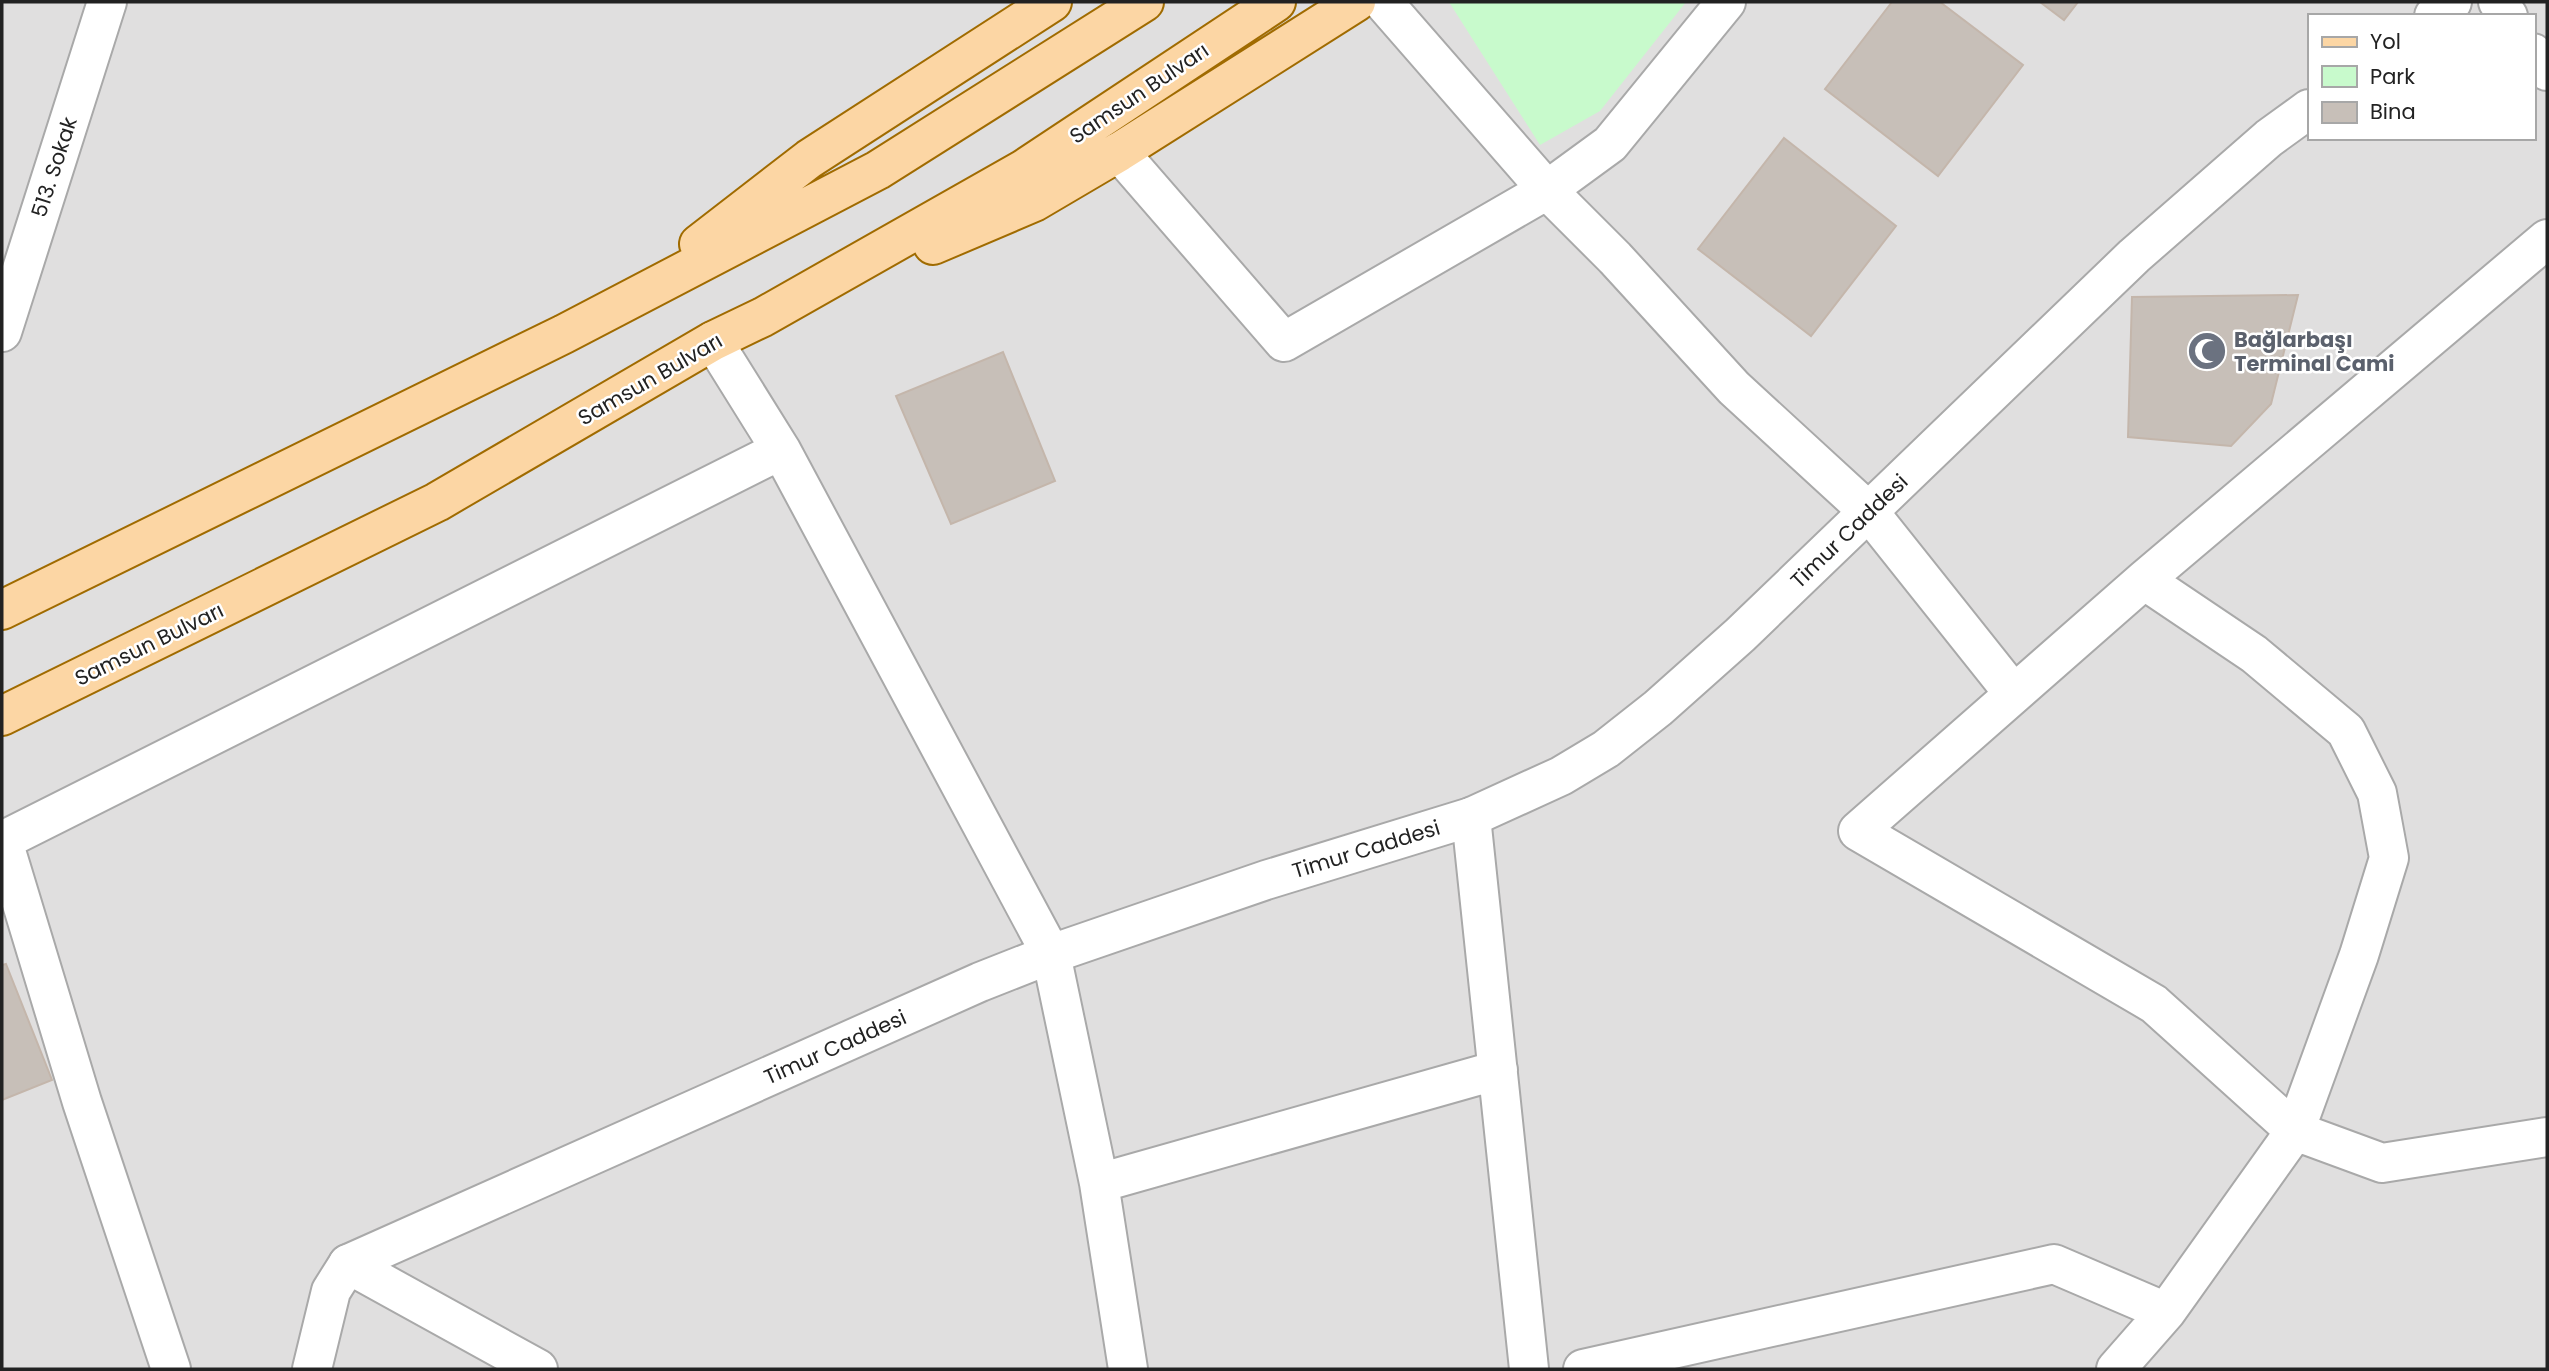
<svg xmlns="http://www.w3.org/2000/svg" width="2549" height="1371" viewBox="0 0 2549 1371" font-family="Poppins,sans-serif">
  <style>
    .residential { fill: #e0dfdf; fill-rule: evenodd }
    .park { fill: #c8facc }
    .building { fill: #c7bfb8; stroke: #c4b6ab; stroke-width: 2 }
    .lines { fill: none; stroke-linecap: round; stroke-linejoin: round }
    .minor-casing { stroke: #a9a9a9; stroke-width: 42 }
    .tertiary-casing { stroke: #a9a9a9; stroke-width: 42 }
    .primary-casing { stroke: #a06b00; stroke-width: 42 }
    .minor { stroke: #fff; stroke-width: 38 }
    .tertiary { stroke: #fff; stroke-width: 38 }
    .primary { stroke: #fcd6a4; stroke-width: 38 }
    .labels { text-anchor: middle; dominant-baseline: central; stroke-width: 5; stroke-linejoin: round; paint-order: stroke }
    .street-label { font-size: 21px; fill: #222; stroke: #fff }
    .worship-label { font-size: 21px; font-weight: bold; fill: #5b616d; stroke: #fff; text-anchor: start }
  </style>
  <rect width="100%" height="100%" fill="#f2efe9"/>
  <!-- residential -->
  <path class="residential" d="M 2,2 L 2547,2 L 2547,1369 L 2,1369 ZM 2309,16 L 2533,16 L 2533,138 L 2309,138 Z"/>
  <!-- park -->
  <path class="park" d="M 1449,2 L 1686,2 L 1600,111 L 1540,145 Z"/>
  <!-- building -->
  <path class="building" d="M 1892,2 L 1940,2 L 2023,65 L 1938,176 L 1825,89 Z
    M 2040,2 L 2078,2 L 2064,20 Z
    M 1784,138 L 1896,226 L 1811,336 L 1698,249 Z
    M 2298,295 L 2271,404 L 2231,446 L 2128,437 L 2132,297 Z
    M 1003,352 L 1055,481 L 951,524 L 896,396 Z
    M 6,964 L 52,1080 L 2,1100 L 2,965 Z"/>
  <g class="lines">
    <!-- minor casing -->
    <g class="minor-casing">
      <path id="minor" d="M 1383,2 L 1547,190 L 1615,258 L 1734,388 L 1869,512 L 2014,694
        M 2498,2 L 2508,16
        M 2533,53 L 2547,71
        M 1119,152 L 1284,342 L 1547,190 L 1610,144 L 1726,2
        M 2547,239 L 2144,580 L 1858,831 L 2154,1004 L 2295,1131 L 2382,1163 L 2547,1137
        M 2,332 L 107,2
        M 713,341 L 781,450 L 1051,954 L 1099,1183 L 1128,1369
        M 1471,817 L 1529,1369
        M 2,841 L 781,450
        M 3,841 L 82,1102 L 171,1369
        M 1099,1183 L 1498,1070
        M 348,1264 L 538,1369
        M 1583,1369 L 2054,1264 L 2166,1312
        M 2116,1369 L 2166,1312 L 2295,1131 L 2359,955 L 2389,858 L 2377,793 L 2346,731 L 2254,654 L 2144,580"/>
    </g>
    <!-- tertiary casing -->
    <g class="tertiary-casing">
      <path id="tertiary" d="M 2434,16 L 2452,2
        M 312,1369 L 331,1291 L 348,1264 L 980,982 L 1051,954 L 1266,880 L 1471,817 L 1561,776 L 1606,749 L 1658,708 L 1740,635 L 2134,256 L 2269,138 L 2309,109"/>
    </g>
    <!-- primary casing -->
    <g class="primary-casing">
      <path id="primary" d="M 699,244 L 809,159 L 1052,2
        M 933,245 L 1034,202 L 1119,152 L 1356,2
        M 2,610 L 564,334 L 878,170 L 1144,2
        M 2,716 L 437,502 L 713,341 L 763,317 L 1024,169 L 1276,2"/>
    </g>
    <!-- minor -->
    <use href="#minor" class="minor"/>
    <!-- tertiary -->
    <use href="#tertiary" class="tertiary"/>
    <!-- primary -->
    <use href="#primary" class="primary"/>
  </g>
  <!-- icons -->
  <defs>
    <g id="mosque-disc" transform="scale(2.0125)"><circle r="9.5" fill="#6b7280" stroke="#fff"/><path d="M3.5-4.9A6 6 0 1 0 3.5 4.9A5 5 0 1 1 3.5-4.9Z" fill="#fff"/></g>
  </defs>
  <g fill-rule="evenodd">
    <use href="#mosque-disc" x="2207" y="351"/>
  </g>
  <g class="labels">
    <!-- street labels -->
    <g class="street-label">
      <text transform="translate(1139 93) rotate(-34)">Samsun Bulvarı</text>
      <text transform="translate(54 167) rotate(-72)">513. Sokak</text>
      <text transform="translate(650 379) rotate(-30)">Samsun Bulvarı</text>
      <text transform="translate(1849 531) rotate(-44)">Timur Caddesi</text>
      <text transform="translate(149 644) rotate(-26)">Samsun Bulvarı</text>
      <text transform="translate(1366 849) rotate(-17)">Timur Caddesi</text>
      <text transform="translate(835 1047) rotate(-24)">Timur Caddesi</text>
    </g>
    <!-- worship labels -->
    <g class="worship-label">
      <text x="2234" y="339">Bağlarbaşı<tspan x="2234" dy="24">Terminal Cami</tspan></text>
    </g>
  </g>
  <!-- border -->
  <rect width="2549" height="1371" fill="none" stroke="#222222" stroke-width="7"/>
  <!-- legend -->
  <rect x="2308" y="14" width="228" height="126" fill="#ffffff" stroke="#a7a7a7" stroke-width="2"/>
  <rect x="2322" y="37" width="35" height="10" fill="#fcd6a4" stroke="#a7a7a7" stroke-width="2"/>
  <text x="2370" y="49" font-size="21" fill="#222222">Yol</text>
  <rect x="2322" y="66" width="35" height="21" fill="#c8facc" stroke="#a7a7a7" stroke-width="2"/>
  <text x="2370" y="84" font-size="21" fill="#222222">Park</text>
  <rect x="2322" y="102" width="35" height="21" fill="#c7bfb8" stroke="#a7a7a7" stroke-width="2"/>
  <text x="2370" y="119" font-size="21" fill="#222222">Bina</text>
</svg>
